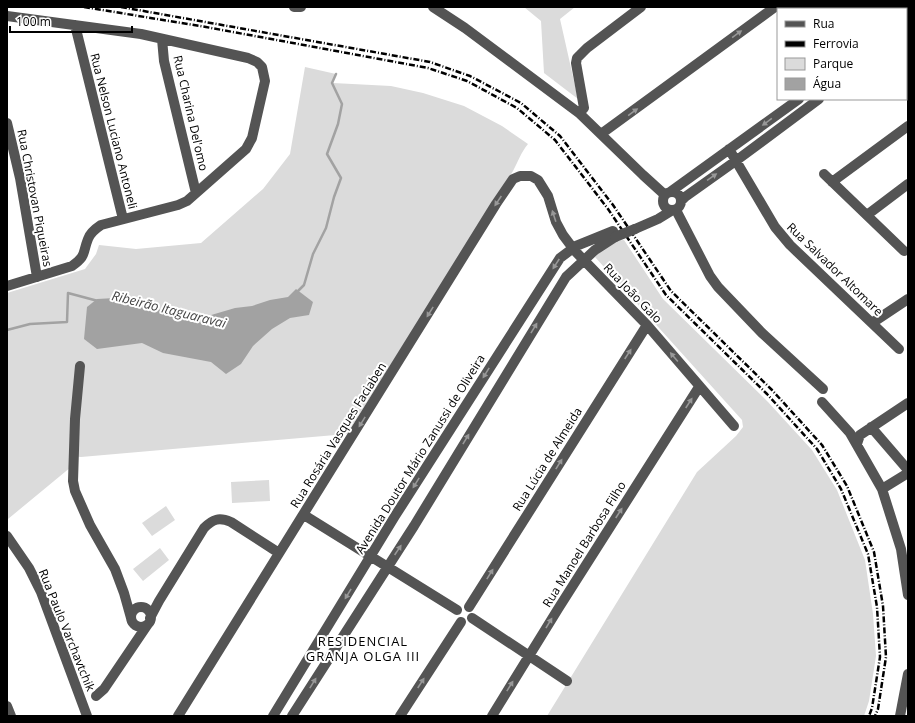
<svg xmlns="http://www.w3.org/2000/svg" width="915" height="723" viewBox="0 0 915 723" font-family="'Open Sans',sans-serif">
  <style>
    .green { fill: #dbdbdb }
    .water { fill: #a2a2a2 }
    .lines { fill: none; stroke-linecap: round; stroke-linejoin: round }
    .stream { stroke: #a2a2a2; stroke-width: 2.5 }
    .minor { stroke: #545454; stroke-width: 10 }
    .rail { stroke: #000; stroke-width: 2.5; stroke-dasharray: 6 2 1 2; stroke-linecap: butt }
    .minor-bridge { stroke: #545454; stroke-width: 10 }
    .oneway { fill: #989898 }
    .labels { text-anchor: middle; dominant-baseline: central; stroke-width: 4; stroke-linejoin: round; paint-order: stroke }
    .street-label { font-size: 12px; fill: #000; stroke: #fff }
    .water-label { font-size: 13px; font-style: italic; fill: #434343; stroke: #fff }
    .neighbourhood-label { font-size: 13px; letter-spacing: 1px; fill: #000; stroke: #fff }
  </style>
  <rect width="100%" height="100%" fill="#fff"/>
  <!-- green -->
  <path class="green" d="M 524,7 L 575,7 L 560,19 L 578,99 L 544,73 L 541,21 Z
    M 305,67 L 336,74 L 333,83 L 391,86 L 423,93 L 464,106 L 502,126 L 528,144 C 520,154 519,160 513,171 L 347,434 L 81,457 L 71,456 L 71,467 L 8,519 L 7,293 L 85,269 L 96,254 L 99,245 L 136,249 L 201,243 L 263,189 L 290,154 Z
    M 624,240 L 663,299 L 768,402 L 812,450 L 837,490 L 865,560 L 873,614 L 876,656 L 869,701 L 864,716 L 547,716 L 697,472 L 736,436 L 743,427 L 742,420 L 595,257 C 606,247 609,241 624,240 Z
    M 269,480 L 270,501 L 232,503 L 231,482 Z
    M 166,506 L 175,520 L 152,536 L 142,523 Z
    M 160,548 L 169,560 L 143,581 L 133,569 Z"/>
  <!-- water -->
  <path class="water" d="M 296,289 L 313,302 L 309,315 L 290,318 L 272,329 L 253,346 L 241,364 L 226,374 L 211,362 L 163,353 L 142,343 L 97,349 L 84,339 L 87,307 L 97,299 L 115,298 L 137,305 L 201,318 L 235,308 L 252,306 L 270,300 L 288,297 Z"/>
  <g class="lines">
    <!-- stream -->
    <path class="stream" d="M 296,293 L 304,285 L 313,254 L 326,228 L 334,197 L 341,178 L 327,154 L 338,124 L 342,104 L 332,83 L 336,74
      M 7,330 L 30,324 L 67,322 L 68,293 L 98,301"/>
    <!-- minor -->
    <path class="minor" d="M 294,7 L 301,7
      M 433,7 L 465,28 L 579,113 L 643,175 L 665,195
      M 7,16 L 141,34 L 248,58 L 257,62 L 262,67 L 265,81 L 252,138 L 246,149 L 187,201 L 178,205 L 101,225 C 95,229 90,233 88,239 C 82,254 87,255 72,266 L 7,286
      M 75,25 L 123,219
      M 906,25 L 908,25
      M 162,39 L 164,61 L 196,193
      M 906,39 L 908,38
      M 579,113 L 584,108 L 576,63 L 577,58 L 587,48 L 641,7
      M 7,123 L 20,178 L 37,277
      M 601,134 L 775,7
      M 729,149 L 775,227 L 790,245 L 899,349
      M 824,174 L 904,251
      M 832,182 L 908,126
      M663 201a9 9 0 1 1 18 0a9 9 0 1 1-18 0Z
      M 670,192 L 799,99
      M 681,201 L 685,197 L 737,160 L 819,99
      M 676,210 L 710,276 L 718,287 L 762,333 L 823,389
      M 867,215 L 908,184
      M 635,229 L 658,219 L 671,211
      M 872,323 L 908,299
      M 80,366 L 75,419 L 73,481 L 75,491 L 90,525 L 115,569 L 124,593 L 131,618
      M 822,402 L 850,433 L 882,489 L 901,549 L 908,595
      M 871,427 L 908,470
      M 857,444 L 860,435 L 908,403
      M 882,489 L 908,473
      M 304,515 L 457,610
      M 7,536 L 29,568 L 41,592 L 87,716
      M 469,607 L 647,325
      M131 617a10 10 0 1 1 20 0a10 10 0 1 1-20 0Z
      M 150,618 L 159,601 L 204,528 C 213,519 219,517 231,522 L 279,553
      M 472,618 L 567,681
      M 96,696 L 104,689 L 148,624
      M 7,706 L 11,716
      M 178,716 L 496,204 L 513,179 L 520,176 L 531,176 L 538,180 L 548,196 L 556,222 L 563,235 L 575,251 L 647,325 L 734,426
      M 273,716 L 395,516 L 560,258 L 576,246 L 613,231
      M 292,716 L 414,526 L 566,277 L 595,250 L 615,237
      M 400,716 L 461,622
      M 492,716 L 558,609 L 699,387
      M 900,716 L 908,674"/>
    <!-- rail -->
    <path class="rail" d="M 84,7 L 206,27 L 428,68 L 467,81 L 517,108 L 555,140 L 608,209 L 666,295 L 767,394 L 817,449 L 841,489 L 868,554 L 877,607 L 880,657 L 872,708 L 869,716
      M 121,7 L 430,62 L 470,76 L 521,103 L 560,136 L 613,205 L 671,291 L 772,390 L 822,445 L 847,486 L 874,552 L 883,606 L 886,657 L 878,709 L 875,716"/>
    <!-- minor-bridge -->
    <path class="minor-bridge" d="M 615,237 L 635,229"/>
  </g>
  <!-- one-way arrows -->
  <defs><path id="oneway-solid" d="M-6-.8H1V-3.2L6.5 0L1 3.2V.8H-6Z"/></defs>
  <g class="oneway">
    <use href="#oneway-solid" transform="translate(737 34) rotate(-36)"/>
    <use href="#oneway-solid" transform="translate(633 112) rotate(-36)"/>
    <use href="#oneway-solid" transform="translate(767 122) rotate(144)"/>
    <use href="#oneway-solid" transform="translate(712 177) rotate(-35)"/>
    <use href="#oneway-solid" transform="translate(498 201) rotate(124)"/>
    <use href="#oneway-solid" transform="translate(554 216) rotate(-108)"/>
    <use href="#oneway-solid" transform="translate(556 264) rotate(123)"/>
    <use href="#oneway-solid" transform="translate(430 312) rotate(122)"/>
    <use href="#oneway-solid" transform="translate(534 328) rotate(-59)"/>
    <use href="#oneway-solid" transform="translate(628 354) rotate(-57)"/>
    <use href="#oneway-solid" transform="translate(674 357) rotate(-130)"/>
    <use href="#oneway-solid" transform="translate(486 373) rotate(122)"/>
    <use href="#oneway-solid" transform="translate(689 403) rotate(-57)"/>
    <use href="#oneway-solid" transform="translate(362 422) rotate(122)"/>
    <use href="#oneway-solid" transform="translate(466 439) rotate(-59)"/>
    <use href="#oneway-solid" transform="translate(559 464) rotate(-58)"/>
    <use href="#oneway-solid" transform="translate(416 483) rotate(122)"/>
    <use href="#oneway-solid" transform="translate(619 513) rotate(-57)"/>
    <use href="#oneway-solid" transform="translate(398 550) rotate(-56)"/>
    <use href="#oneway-solid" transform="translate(490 574) rotate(-58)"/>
    <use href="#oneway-solid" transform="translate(348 594) rotate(121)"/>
    <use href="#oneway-solid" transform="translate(549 623) rotate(-59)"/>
    <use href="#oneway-solid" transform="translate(313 683) rotate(-58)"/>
    <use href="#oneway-solid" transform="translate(421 683) rotate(-57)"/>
    <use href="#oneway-solid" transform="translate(510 686) rotate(-58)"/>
  </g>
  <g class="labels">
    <!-- street labels -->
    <g class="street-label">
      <text transform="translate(191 113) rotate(77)">Rua Charina Del'omo</text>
      <text transform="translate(114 131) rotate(76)">Rua Nelson Luciano Antoneli</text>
      <text transform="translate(35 198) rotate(79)">Rua Christovan Piqueiras</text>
      <text transform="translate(835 269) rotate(44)">Rua Salvador Altomare</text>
      <text transform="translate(633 293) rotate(46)">Rua João Galo</text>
      <text transform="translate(338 435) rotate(-58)">Rua Rosária Vasques Faciaben</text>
      <text transform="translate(420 454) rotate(-58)">Avenida Doutor Mário Zanussi de Oliveira</text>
      <text transform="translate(547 459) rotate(-58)">Rua Lúcia de Almeida</text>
      <text transform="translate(584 544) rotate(-58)">Rua Manoel Barbosa Filho</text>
      <text transform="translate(67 630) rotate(68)">Rua Paulo Varchavtchik</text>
    </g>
    <!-- water labels -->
    <g class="water-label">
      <text transform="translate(169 309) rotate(14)">Ribeirão Itaguaravai</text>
    </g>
    <!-- neighbourhood labels -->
    <g class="neighbourhood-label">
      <text x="363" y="641">RESIDENCIAL<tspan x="363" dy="15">GRANJA OLGA III</tspan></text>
    </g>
  </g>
  <!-- border -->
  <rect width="915" height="723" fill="none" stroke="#000000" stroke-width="16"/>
  <!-- legend -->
  <rect x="777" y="8" width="130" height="92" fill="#ffffff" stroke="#999999"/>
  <rect x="785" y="21" width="20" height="6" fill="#545454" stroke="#999999"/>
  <text x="813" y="28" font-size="12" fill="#000000">Rua</text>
  <rect x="785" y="41" width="20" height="6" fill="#000000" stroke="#999999"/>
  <text x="813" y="48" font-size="12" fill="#000000">Ferrovia</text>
  <rect x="785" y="58" width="20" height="12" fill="#dbdbdb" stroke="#999999"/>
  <text x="813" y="68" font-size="12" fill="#000000">Parque</text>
  <rect x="785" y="78" width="20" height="12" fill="#a2a2a2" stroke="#999999"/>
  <text x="813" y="88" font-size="12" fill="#000000">Água</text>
  <!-- scale -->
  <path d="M10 26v6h122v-6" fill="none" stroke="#000000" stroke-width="2"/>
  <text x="16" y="26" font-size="12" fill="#000000" stroke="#ffffff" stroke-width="3" paint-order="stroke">100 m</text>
</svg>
